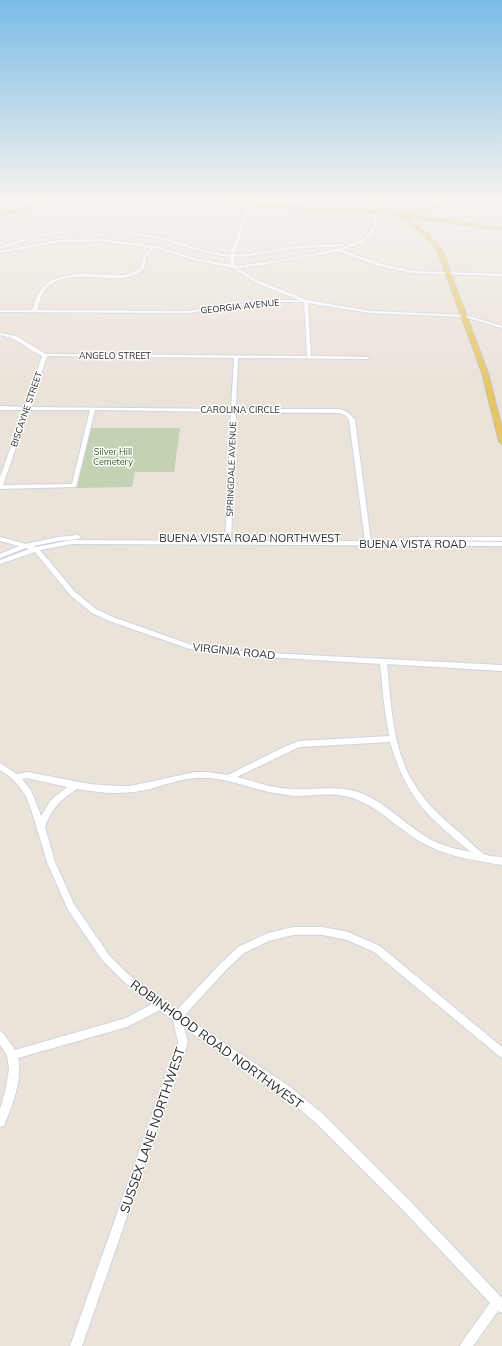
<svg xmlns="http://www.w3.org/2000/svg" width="502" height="1346" viewBox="0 0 502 1346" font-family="Mulish,sans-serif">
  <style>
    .cemetery { fill: #c2d2b2 }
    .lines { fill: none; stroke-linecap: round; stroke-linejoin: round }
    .minor-casing { stroke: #d0d3e0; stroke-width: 2 }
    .major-casing { stroke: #c3c3c3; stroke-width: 2 }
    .minor { fill: #fff; fill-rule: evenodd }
    .major { fill: #e7c662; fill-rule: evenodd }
    .labels { text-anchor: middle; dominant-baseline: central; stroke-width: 3; stroke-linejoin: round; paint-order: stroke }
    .far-street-label { font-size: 9px; fill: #282828; stroke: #fff }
    .far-park-label { font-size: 9px; fill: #2c5f1e; stroke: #fff }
    .street-label { font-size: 11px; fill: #282828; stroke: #fff }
    .near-street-label { font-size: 13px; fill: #282828; stroke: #fff }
  </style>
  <rect width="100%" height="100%" fill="#eae3da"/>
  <!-- cemetery -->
  <path class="cemetery" d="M 91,428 L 180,428 L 174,472 L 135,472 L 132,487 L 77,488 Z"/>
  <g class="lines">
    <!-- minor casing -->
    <g class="minor-casing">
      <path id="minor" d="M 0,199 L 4,199 L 19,210 L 16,211 Z
        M 249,205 L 251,206 L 234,255 L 249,254 L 298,246 L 344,244 L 346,245 L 333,247 L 298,248 L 249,256 L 234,257 L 234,263 L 235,266 C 261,263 353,252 369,234 C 372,230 373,222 375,217 L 377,216 L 379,217 L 372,235 L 363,242 L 342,250 L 381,264 L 412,271 L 502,274 L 502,276 L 412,273 L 379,266 L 338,251 L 330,253 L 254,266 L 238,268 L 259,281 L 307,300 L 370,311 L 465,315 L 502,326 L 502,328 L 465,317 L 370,313 L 308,303 L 311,356 L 368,357 L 370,358 L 368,359 L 238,358 L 236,409 L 341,409 L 350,414 L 355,420 L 371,541 L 502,542 L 502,546 L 72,544 L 40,550 L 75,592 L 96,609 L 113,617 L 192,645 L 249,652 L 502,665 L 502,671 L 387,664 C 391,702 392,743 410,777 C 422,799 440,817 459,832 C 467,839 475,848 484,854 C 489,857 497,856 502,857 L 502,865 C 474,860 446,857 421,842 C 395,827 375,802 344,796 C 326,792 306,798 287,795 C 256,792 227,776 196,778 C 179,779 162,786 146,790 C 123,795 99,793 77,789 C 60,800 52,808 45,827 L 55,862 L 74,904 L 109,955 L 129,975 L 162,999 L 165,1001 L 166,1003 L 176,1011 L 220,964 L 238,947 L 268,933 L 293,927 L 323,927 L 348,932 L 380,946 L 502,1047 L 502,1058 L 499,1056 L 374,952 L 347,940 L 323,935 L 293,935 L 269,941 L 244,953 L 226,970 L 184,1016 L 289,1086 L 324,1115 L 410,1201 L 502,1298 L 502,1313 L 498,1311 L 473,1346 L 460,1346 L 462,1342 L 490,1303 L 402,1209 L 316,1123 L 281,1094 L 184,1028 L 188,1042 L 82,1346 L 70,1346 L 178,1042 L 173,1020 L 160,1010 L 127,1027 L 18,1058 C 23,1080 12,1106 4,1126 L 0,1127 L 0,1109 L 6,1088 L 9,1069 L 7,1055 L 0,1045 L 0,1031 L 3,1033 L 15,1050 L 126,1018 L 152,1004 L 123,981 L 103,961 L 68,910 L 47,862 L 31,809 L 25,794 L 13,779 L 0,770 L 0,763 L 17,774 L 27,772 L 90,784 L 116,786 L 129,786 L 145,783 L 194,772 L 206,772 L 228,775 L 284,747 L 299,741 L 389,736 L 384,704 L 380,664 L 249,656 L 190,649 L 109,621 L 92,613 L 71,596 L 35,552 L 0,564 L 0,560 L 29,549 L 26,548 L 0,558 L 0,554 L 19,546 L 0,541 L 0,537 L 26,544 L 58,537 L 78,535 L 81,537 L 78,539 L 58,541 L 33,546 L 36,547 L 72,540 L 225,541 L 231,412 L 95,410 L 76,487 L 0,489 L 0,477 L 24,410 L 0,410 L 0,406 L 25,407 L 42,356 C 26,348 19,339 0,335 L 0,333 L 16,336 L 46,354 L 307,356 L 304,302 L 268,302 L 187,313 L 0,312 L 0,310 L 32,310 C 35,303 36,296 41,290 C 59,267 100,276 126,275 L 135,272 L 140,269 L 144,255 L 151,248 L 101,241 L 59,242 L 0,253 L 0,251 L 59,240 L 101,239 L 155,246 L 195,258 L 231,265 L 230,257 C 207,254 185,246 162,240 C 121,230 79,228 38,237 C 25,240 13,245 0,249 L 0,247 C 53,226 107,225 162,238 C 185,244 207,252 230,255 L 247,206 ZM 156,248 L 193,260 L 233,268 L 257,283 L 299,300 L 268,300 L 187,311 L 37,310 C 39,304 40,298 43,293 C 62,262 112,288 139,273 C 147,269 144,261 148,254 C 150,252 153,250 156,248 ZM 47,356 L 234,358 L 231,409 L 30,407 ZM 29,410 L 90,410 L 72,484 L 3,485 ZM 236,412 L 340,413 L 346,416 L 349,420 L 365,541 L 231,541 ZM 390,742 C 399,773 412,800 436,822 C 447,833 459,842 471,852 C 454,849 439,845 425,836 C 402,822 384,801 358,792 C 337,785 316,790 294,789 C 275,789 256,782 237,777 L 299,747 ZM 27,778 L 67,787 L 51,800 L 41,816 L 31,790 L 22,779 Z
        M 410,537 L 502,537 L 502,541 L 408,540 L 407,539 Z"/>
    </g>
    <!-- major casing -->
    <g class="major-casing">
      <path id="major" d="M 62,199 L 71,199 L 0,215 L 0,213 Z
        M 159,199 L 389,212 L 371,199 L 376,199 L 398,213 L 502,228 L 502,230 L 404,217 L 427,233 L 442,250 L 488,373 L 502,428 L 502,444 L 499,442 L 482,373 L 437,250 C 427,237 410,221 395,216 C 390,214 384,214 379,213 L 204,204 Z
        M 446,199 L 452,199 L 433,209 L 410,213 L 408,212 L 430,207 Z"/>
    </g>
    <!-- minor -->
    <use href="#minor" class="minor"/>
    <!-- major -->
    <use href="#major" class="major"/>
  </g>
  <!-- sky -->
  <linearGradient id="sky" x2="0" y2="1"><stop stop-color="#79bce7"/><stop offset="0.51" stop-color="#f6f2ee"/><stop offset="1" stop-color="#f6f2ee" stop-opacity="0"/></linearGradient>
  <rect width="502" height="388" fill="url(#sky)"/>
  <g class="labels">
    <!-- far-street labels -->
    <g class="far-street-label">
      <text transform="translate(240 306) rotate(-6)">GEORGIA AVENUE</text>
      <text x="115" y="355">ANGELO STREET</text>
      <text transform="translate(26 409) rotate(-71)">BISCAYNE STREET</text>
      <text x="240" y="409">CAROLINA CIRCLE</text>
      <text transform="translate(231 469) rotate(-88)">SPRINGDALE AVENUE</text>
    </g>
    <!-- far-park labels -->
    <g class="far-park-label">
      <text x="113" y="451">Silver Hill<tspan x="113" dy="10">Cemetery</tspan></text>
    </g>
    <!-- street labels -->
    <g class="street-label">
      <text x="250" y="538">BUENA VISTA ROAD NORTHWEST</text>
      <text x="413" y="544">BUENA VISTA ROAD</text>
      <text transform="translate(234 651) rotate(6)">VIRGINIA ROAD</text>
    </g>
    <!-- near-street labels -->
    <g class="near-street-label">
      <text transform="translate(217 1044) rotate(36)">ROBINHOOD ROAD NORTHWEST</text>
      <text transform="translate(152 1130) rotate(-71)">SUSSEX LANE NORTHWEST</text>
    </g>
  </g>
</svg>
